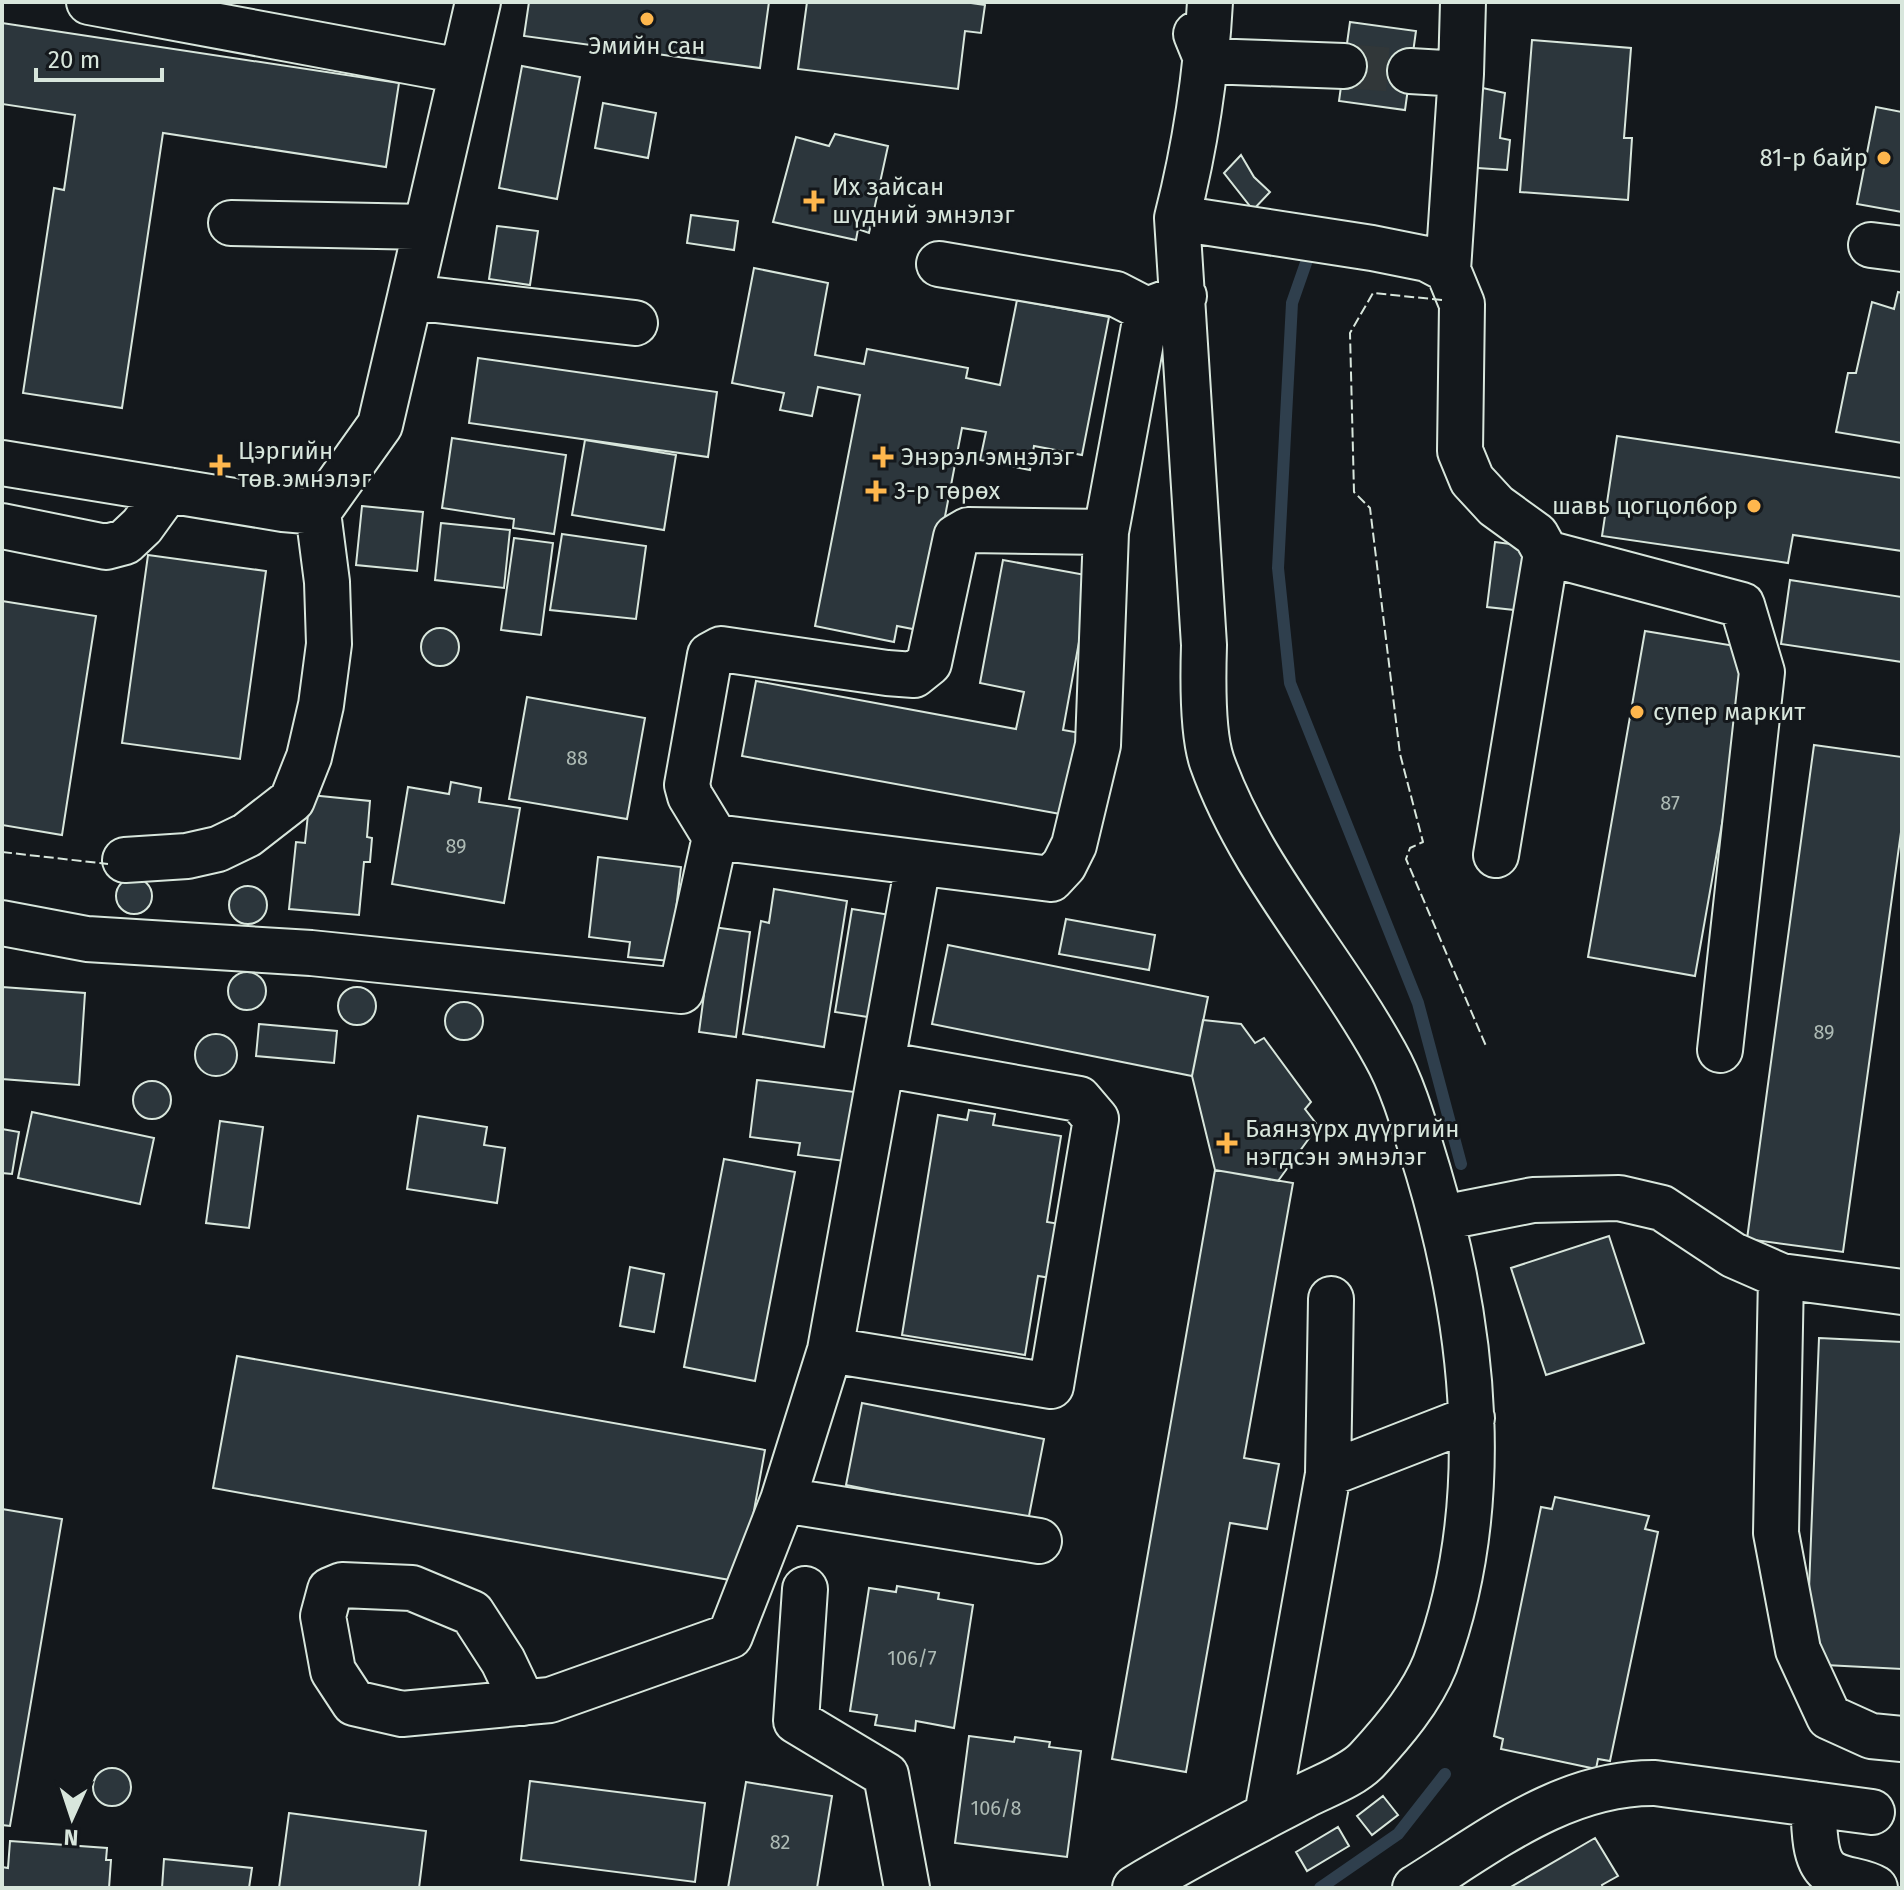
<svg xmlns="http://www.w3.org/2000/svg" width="1904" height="1890" viewBox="0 0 1904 1890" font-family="'Fira Sans',sans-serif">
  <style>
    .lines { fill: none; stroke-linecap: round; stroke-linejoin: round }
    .stream { stroke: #2f3f4d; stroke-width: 12 }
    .building { fill: #2c363c; stroke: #d8e6dc; stroke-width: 2 }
    .minor-tunnel { stroke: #313739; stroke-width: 44; stroke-dasharray: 44 22; stroke-linecap: butt }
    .minor-casing { stroke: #d8e6dc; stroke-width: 48 }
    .minor { stroke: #14181c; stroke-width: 44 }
    .fence { stroke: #d8e6dc; stroke-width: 2; stroke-dasharray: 10 4; stroke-linecap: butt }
    .poi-dot { fill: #ffb74d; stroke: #14181c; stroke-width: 3 }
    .labels { text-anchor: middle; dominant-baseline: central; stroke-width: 6; stroke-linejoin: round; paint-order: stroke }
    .number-label { font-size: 20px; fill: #adbab4 }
    .poi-label { font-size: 24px; fill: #d8e6dc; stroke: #14181c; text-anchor: start }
  </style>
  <rect width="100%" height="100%" fill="#14181c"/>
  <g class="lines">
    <!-- stream -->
    <path class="stream" d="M 1307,260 L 1292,303 L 1278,568 L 1290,683 L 1418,1003 L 1461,1164
      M 1320,1888 L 1398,1834 L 1445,1774"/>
  </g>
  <!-- building -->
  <path class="building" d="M 529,2 L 769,2 L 760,68 L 524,36 Z
    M 807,2 L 964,2 L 985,5 L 981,33 L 965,31 L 958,89 L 798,69 Z
    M 1350,22 L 1416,31 L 1405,110 L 1339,101 Z
    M 2,23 L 399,83 L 386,167 L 163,133 L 122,408 L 23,393 L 54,188 L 64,190 L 75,115 L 2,104 Z
    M 1532,40 L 1631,48 L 1624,138 L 1632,138 L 1628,200 L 1520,192 Z
    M 522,66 L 580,77 L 557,199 L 499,188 Z
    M 1465,84 L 1505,93 L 1500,138 L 1510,140 L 1507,170 L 1463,167 Z
    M 603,103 L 656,113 L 648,158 L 595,148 Z
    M 1876,107 L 1902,112 L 1902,212 L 1857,204 Z
    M 835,134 L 888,146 L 869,233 L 858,229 L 856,240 L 773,222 L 796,137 L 829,146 Z
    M 1241,155 L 1254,177 L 1270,192 L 1253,210 L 1224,173 Z
    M 691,215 L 738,221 L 734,250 L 687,243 Z
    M 497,226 L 538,231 L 530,285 L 489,279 Z
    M 754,268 L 828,283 L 815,355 L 864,364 L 867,349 L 968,368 L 966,378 L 1000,385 L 1017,300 L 1109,317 L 1082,455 L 1034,446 L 1030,470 L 980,460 L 986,432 L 962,428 L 923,631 L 897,626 L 894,642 L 815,626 L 860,395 L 818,387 L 812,416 L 780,410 L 784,393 L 732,383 Z
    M 1898,292 L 1902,293 L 1902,443 L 1836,432 L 1848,373 L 1856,373 L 1872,302 L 1894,309 Z
    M 478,358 L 717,392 L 708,457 L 469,423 Z
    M 1617,436 L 1902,478 L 1902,551 L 1793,535 L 1788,563 L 1602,536 Z
    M 452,438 L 566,455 L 554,534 L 513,528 L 514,519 L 442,508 Z
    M 585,440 L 676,455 L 664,530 L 572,515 Z
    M 362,506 L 423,512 L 417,571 L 356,565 Z
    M 441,523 L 510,530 L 504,588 L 435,580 Z
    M 562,534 L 646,546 L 636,619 L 550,610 Z
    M 514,538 L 553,543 L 541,635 L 501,630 Z
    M 1495,542 L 1541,548 L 1533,612 L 1487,607 Z
    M 148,555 L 266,571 L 240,759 L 122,743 Z
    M 1003,560 L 1091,576 L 1063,730 L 1092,735 L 1077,817 L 742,756 L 756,681 L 1016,729 L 1024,692 L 980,683 Z
    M 1790,580 L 1902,597 L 1902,662 L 1781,644 Z
    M 2,601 L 96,616 L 62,835 L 2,825 Z
    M421 647a19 19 0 1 1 38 0a19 19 0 1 1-38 0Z
    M 1645,631 L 1753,649 L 1695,976 L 1588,957 Z
    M 527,697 L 645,718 L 627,819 L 509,799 Z
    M 1814,745 L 1902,757 L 1902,825 L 1843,1252 L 1747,1239 Z
    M 451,782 L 481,788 L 479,802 L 520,808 L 504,903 L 392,884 L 408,787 L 449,794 Z
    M 310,795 L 370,801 L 367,837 L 372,838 L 370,862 L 364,862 L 359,915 L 289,909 L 296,842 L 305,843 Z
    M 598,857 L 681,867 L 670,961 L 628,957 L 630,942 L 589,937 Z
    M116 896a18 18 0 1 1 36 0a18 18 0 1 1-36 0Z
    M229 905a19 19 0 1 1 38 0a19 19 0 1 1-38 0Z
    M 774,889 L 847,901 L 824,1047 L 743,1034 L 761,921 L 769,923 Z
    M 852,909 L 897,916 L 881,1019 L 835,1012 Z
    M 1066,919 L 1155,935 L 1149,970 L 1059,954 Z
    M 713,927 L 750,932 L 736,1037 L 699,1032 Z
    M 948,945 L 1208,997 L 1192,1076 L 932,1024 Z
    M228 991a19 19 0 1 1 38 0a19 19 0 1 1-38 0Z
    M 2,987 L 85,993 L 79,1085 L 2,1079 Z
    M338 1006a19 19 0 1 1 38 0a19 19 0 1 1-38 0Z
    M445 1021a19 19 0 1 1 38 0a19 19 0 1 1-38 0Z
    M 1203,1020 L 1241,1024 L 1255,1043 L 1264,1038 L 1311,1102 L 1305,1109 L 1318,1126 L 1278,1181 L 1215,1170 L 1192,1076 Z
    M 259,1024 L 337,1031 L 334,1063 L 256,1056 Z
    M195 1055a21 21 0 1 1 42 0a21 21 0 1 1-42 0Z
    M 757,1080 L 871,1094 L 852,1162 L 798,1155 L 800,1143 L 750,1137 Z
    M133 1100a19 19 0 1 1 38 0a19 19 0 1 1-38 0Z
    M 969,1110 L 995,1114 L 993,1125 L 1061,1136 L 1047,1222 L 1060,1224 L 1051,1278 L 1038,1276 L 1025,1355 L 902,1335 L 938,1115 L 967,1120 Z
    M 32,1112 L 154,1138 L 140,1204 L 18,1178 Z
    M 418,1116 L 487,1127 L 484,1145 L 505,1148 L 497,1203 L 407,1189 Z
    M 220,1121 L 263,1127 L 249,1228 L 206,1223 Z
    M 2,1129 L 19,1132 L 12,1174 L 2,1173 Z
    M 724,1159 L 795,1172 L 755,1381 L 684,1367 Z
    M 1215,1170 L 1293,1183 L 1244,1458 L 1279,1464 L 1267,1529 L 1230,1523 L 1186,1772 L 1112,1759 Z
    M 1609,1236 L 1644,1343 L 1546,1375 L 1511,1268 Z
    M 630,1267 L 664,1274 L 654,1332 L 620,1326 Z
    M 1819,1338 L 1902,1342 L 1902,1669 L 1806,1664 Z
    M 237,1356 L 765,1450 L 741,1582 L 213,1488 Z
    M 862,1403 L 1044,1439 L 1028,1521 L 846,1485 Z
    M 1555,1497 L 1649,1516 L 1645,1529 L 1658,1532 L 1610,1761 L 1598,1759 L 1596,1769 L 1501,1749 L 1503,1739 L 1494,1736 L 1541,1507 L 1552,1509 Z
    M 2,1509 L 62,1519 L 10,1826 L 2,1825 Z
    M 897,1586 L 939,1593 L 938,1599 L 973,1605 L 954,1728 L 916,1721 L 915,1731 L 875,1725 L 877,1715 L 850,1711 L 869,1588 L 896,1592 Z
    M 969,1736 L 1014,1742 L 1015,1737 L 1050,1742 L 1049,1747 L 1081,1751 L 1067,1857 L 955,1843 Z
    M93 1787a19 19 0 1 1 38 0a19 19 0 1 1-38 0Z
    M 530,1781 L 705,1803 L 695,1882 L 521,1860 Z
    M 746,1782 L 832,1796 L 817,1888 L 728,1888 Z
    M 1383,1796 L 1398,1815 L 1372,1835 L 1357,1816 Z
    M 289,1813 L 426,1831 L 419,1888 L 279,1888 Z
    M 1338,1827 L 1349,1846 L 1307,1871 L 1296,1852 Z
    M 1595,1838 L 1618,1876 L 1602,1885 L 1603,1888 L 1509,1888 Z
    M 10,1841 L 107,1848 L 106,1860 L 111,1860 L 109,1888 L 2,1888 L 2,1867 L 8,1868 Z
    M 164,1859 L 252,1868 L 249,1888 L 162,1888 Z"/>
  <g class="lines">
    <!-- minor-tunnel -->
    <path class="minor-tunnel" d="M 1344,66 L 1410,71"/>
    <!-- minor casing -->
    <g class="minor-casing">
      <path id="minor" d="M 89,2 L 461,71
        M 478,2 L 410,297 L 635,323
        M 1196,34 L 1207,61 L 1344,66
        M 1410,71 L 1461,74
        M 1177,218 L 1372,248 L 1427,259 L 1448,270 L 1462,304 L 1460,451 L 1472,480 L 1496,506 L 1536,535 L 1546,553 L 1742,605 L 1762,672 L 1720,1050
        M 231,223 L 426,227
        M 1871,245 L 1902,249
        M 939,264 L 1116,294 L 1147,310
        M 1448,270 L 1461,74 L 1463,2
        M 2,463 L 283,509 L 318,512 L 380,425 L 410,297
        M 2,526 L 106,547 L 125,542 L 142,526 L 168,490
        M 715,837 L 1051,879 L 1064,865 L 1074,845 L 1098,745 L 1106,532 L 1147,310 L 1184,296
        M 1496,855 L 1546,553
        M 125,860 L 187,856 L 218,849 L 247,835 L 292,800 L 309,757 L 321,705 L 329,644 L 327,582 L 318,512
        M 2,923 L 87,939 L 311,953 L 681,991 L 715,837 L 690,796 L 687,785 L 710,655 L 721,649 L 887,673 L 914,675 L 929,663 L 956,537 L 968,530 L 1106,532
        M 882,1064 L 1079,1099 L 1096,1119 L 1051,1386 L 830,1350 L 918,864
        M 1442,1218 L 1533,1200 L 1619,1198 L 1662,1208 L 1733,1255 L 1781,1276 L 1902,1292
        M 1781,1276 L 1776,1533 L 1798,1650 L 1829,1717 L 1871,1736 L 1902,1739
        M 1328,1474 L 1472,1418
        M 783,1500 L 1039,1541
        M 805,1589 L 796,1721 L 886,1775 L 907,1888
        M 523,1703 L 503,1661 L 472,1613 L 412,1588 L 342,1585 L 330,1590 L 323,1616 L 333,1671 L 354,1703 L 402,1714 L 550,1700 L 730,1636 L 783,1500 L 830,1350
        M 1813,1804 C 1815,1824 1812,1861 1831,1873 C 1843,1881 1862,1880 1875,1888
        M 1267,1815 L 1328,1474 L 1331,1299
        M 1135,1888 C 1190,1855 1247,1826 1304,1796 C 1323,1786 1352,1776 1367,1760 C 1393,1732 1421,1699 1435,1664 C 1494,1506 1475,1329 1428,1171 C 1416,1133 1405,1089 1385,1054 C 1331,956 1250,869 1212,762 C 1202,733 1203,676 1204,645 L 1177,218 C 1195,147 1206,75 1210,2
        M 1415,1888 C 1489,1842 1564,1782 1655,1783 L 1872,1812"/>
    </g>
    <!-- minor -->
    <use href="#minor" class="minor"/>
    <!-- fence -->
    <path class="fence" d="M 1442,300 L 1373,293 L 1350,333 L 1354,492 L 1370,508 L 1400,754 L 1423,842 L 1410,848 L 1406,859 L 1486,1046
      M 2,852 L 108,864"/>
  </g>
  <!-- markers -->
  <g class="poi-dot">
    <circle cx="647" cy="19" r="8"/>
    <circle cx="1884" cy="158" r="8"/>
    <path d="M810 189h8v8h8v8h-8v8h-8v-8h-8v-8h8z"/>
    <path d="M879 445h8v8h8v8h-8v8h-8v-8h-8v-8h8z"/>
    <path d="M216 453h8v8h8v8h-8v8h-8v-8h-8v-8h8z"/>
    <path d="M872 479h8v8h8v8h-8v8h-8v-8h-8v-8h8z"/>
    <circle cx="1754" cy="506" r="8"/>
    <circle cx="1637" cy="712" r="8"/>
    <path d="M1223 1131h8v8h8v8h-8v8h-8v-8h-8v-8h8z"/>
  </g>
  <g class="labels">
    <!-- number labels -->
    <g class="number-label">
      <text x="577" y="758">88</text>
      <text x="1670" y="803">87</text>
      <text x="456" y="846">89</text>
      <text x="1824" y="1032">89</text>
      <text x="912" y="1658">106/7</text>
      <text x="996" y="1808">106/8</text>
      <text x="780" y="1842">82</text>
    </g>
    <!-- poi labels -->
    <g class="poi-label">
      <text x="647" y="46" text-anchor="middle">Эмийн сан</text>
      <text x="1868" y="158" text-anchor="end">81-р байр</text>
      <text x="832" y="187">Их зайсан<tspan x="832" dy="28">шүдний эмнэлэг</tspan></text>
      <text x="238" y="451">Цэргийн<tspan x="238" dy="28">төв эмнэлэг</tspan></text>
      <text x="901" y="457">Энэрэл эмнэлэг</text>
      <text x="894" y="491">3-р төрөх</text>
      <text x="1738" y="506" text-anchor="end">шавь цогцолбор</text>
      <text x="1653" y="712">супер маркит</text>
      <text x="1245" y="1129">Баянзүрх дүүргийн<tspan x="1245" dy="28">нэгдсэн эмнэлэг</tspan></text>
    </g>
  </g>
  <!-- border -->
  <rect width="1904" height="1890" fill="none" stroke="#d8e6dc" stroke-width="8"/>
  <!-- north arrow -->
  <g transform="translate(72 1818) rotate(183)" stroke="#14181c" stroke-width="6" paint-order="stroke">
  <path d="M0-6L14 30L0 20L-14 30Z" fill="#d8e6dc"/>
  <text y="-12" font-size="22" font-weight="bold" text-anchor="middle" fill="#d8e6dc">N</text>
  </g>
  <!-- scale -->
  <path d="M36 68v12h126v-12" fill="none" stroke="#d8e6dc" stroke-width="4"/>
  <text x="48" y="68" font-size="24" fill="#d8e6dc" stroke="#14181c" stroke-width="6" paint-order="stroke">20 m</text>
</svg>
